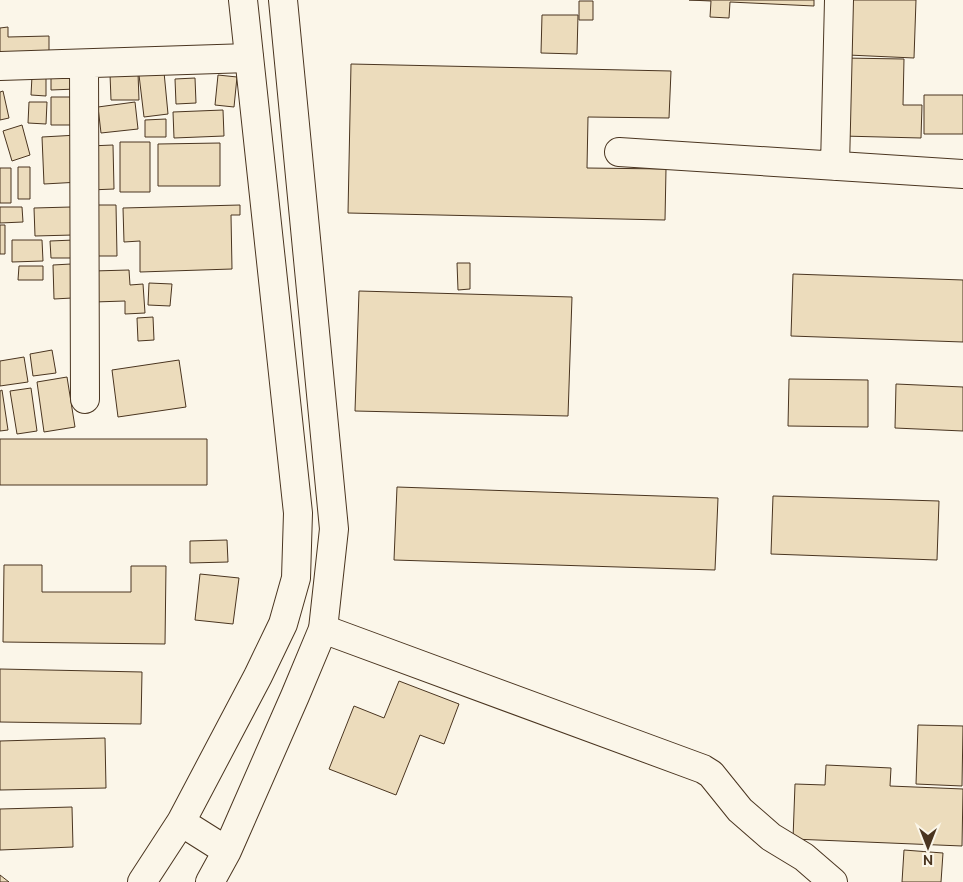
<svg xmlns="http://www.w3.org/2000/svg" width="963" height="882" viewBox="0 0 963 882" font-family="Ubuntu,sans-serif">
  <style>
    .building { fill: #ecdcbc; stroke: #4a3520 }
    .lines { fill: none; stroke-linecap: round; stroke-linejoin: round }
    .minor-casing { stroke: #4a3520; stroke-width: 30 }
    .major-casing { stroke: #4a3520; stroke-width: 30 }
    .minor { stroke: #fbf6e9; stroke-width: 28 }
    .major { stroke: #fbf6e9; stroke-width: 28 }
  </style>
  <rect width="100%" height="100%" fill="#fbf6e9"/>
  <!-- building -->
  <path class="building" d="M 689,0 L 814,0 L 814,6 L 730,2 L 729,18 L 710,17 L 711,1 Z
    M 851,0 L 916,0 L 914,58 L 848,55 Z
    M 579,1 L 593,1 L 593,20 L 579,20 Z
    M 542,15 L 578,15 L 577,54 L 541,53 Z
    M 8,27 L 8,37 L 49,36 L 49,57 L 0,58 L 0,28 Z
    M 844,58 L 904,59 L 903,105 L 922,105 L 921,138 L 842,136 Z
    M 351,64 L 671,71 L 669,118 L 588,117 L 587,168 L 666,169 L 665,220 L 348,213 Z
    M 75,70 L 76,89 L 51,90 L 51,71 Z
    M 164,72 L 168,114 L 144,117 L 139,75 Z
    M 138,73 L 139,100 L 111,100 L 110,74 Z
    M 218,75 L 237,77 L 234,107 L 215,105 Z
    M 32,76 L 46,76 L 46,96 L 31,95 Z
    M 195,78 L 196,103 L 176,104 L 175,79 Z
    M 3,91 L 9,118 L 0,120 L 0,92 Z
    M 924,95 L 963,95 L 963,134 L 924,134 Z
    M 51,97 L 79,97 L 79,125 L 51,125 Z
    M 29,102 L 47,102 L 46,124 L 28,123 Z
    M 135,102 L 138,129 L 101,133 L 98,107 Z
    M 223,110 L 224,136 L 174,138 L 173,112 Z
    M 166,119 L 166,137 L 145,137 L 145,120 Z
    M 22,125 L 30,155 L 12,161 L 3,131 Z
    M 78,135 L 80,182 L 44,184 L 42,137 Z
    M 120,142 L 150,142 L 150,192 L 120,192 Z
    M 220,143 L 220,186 L 158,186 L 158,144 Z
    M 113,145 L 114,189 L 90,190 L 89,146 Z
    M 18,167 L 30,167 L 30,199 L 18,199 Z
    M 0,168 L 11,168 L 11,203 L 0,203 Z
    M 91,205 L 116,205 L 117,256 L 92,256 Z
    M 240,205 L 240,215 L 231,215 L 232,269 L 140,272 L 140,241 L 124,242 L 123,208 Z
    M 0,207 L 22,207 L 23,222 L 0,223 Z
    M 71,207 L 73,235 L 35,236 L 34,208 Z
    M 0,225 L 5,225 L 5,254 L 0,254 Z
    M 12,240 L 42,240 L 43,261 L 12,262 Z
    M 74,240 L 75,258 L 51,258 L 50,241 Z
    M 457,263 L 470,263 L 470,289 L 458,290 Z
    M 71,264 L 72,298 L 54,299 L 53,265 Z
    M 19,266 L 43,266 L 43,280 L 18,280 Z
    M 129,270 L 130,285 L 143,284 L 145,313 L 125,314 L 125,301 L 94,302 L 93,271 Z
    M 793,274 L 963,280 L 963,342 L 791,336 Z
    M 149,283 L 172,284 L 170,306 L 148,305 Z
    M 359,291 L 572,297 L 568,416 L 355,411 Z
    M 153,317 L 154,340 L 138,341 L 137,318 Z
    M 52,350 L 56,373 L 33,376 L 30,354 Z
    M 24,357 L 28,382 L 0,386 L 0,361 Z
    M 179,360 L 186,407 L 118,417 L 112,370 Z
    M 67,377 L 75,427 L 44,432 L 37,382 Z
    M 789,379 L 868,380 L 868,427 L 788,426 Z
    M 896,384 L 963,387 L 963,431 L 895,428 Z
    M 31,388 L 37,431 L 17,434 L 10,391 Z
    M 2,390 L 8,430 L 0,431 L 0,391 Z
    M 0,439 L 207,439 L 207,485 L 0,485 Z
    M 397,487 L 718,498 L 715,570 L 394,560 Z
    M 773,496 L 939,501 L 937,560 L 771,554 Z
    M 227,540 L 228,562 L 190,563 L 190,541 Z
    M 4,565 L 42,565 L 42,592 L 131,592 L 131,566 L 166,566 L 165,644 L 3,642 Z
    M 200,574 L 239,578 L 233,624 L 195,620 Z
    M 0,669 L 142,672 L 141,724 L 0,722 Z
    M 399,681 L 459,704 L 444,744 L 420,735 L 396,795 L 329,769 L 354,706 L 384,718 Z
    M 918,725 L 963,726 L 962,786 L 916,784 Z
    M 105,738 L 106,788 L 0,790 L 0,741 Z
    M 826,765 L 891,768 L 890,786 L 963,789 L 962,846 L 793,839 L 795,784 L 825,785 Z
    M 72,807 L 73,847 L 0,850 L 0,809 Z
    M 904,850 L 943,853 L 941,882 L 902,882 Z
    M 0,875 L 9,882 L 0,882 Z"/>
  <g class="lines">
    <!-- minor casing -->
    <g class="minor-casing">
      <path id="minor" d="M 84,64 L 85,399
        M 0,66 L 249,58
        M 619,152 L 963,174
        M 835,166 L 839,0
        M 323,629 L 703,769 L 711,774 L 740,810 L 771,837 L 804,857 L 833,882"/>
    </g>
    <!-- major casing -->
    <g class="major-casing">
      <path id="major" d="M 181,822 L 227,851
        M 142,882 L 181,822 L 258,676 L 283,624 L 296,578 L 298,513 L 243,0
        M 210,882 L 227,851 L 295,696 L 323,629 L 334,529 L 283,0"/>
    </g>
    <!-- minor -->
    <use href="#minor" class="minor"/>
    <!-- major -->
    <use href="#major" class="major"/>
  </g>
  <!-- north arrow -->
  <g transform="translate(928 847) rotate(180)" stroke="#fbf6e9" stroke-width="4" paint-order="stroke">
  <path d="M0-4L9 19L0 12L-9 19Z" fill="#4a3520"/>
  <text y="-8" font-size="14" font-weight="bold" text-anchor="middle" fill="#4a3520">N</text>
  </g>
</svg>
